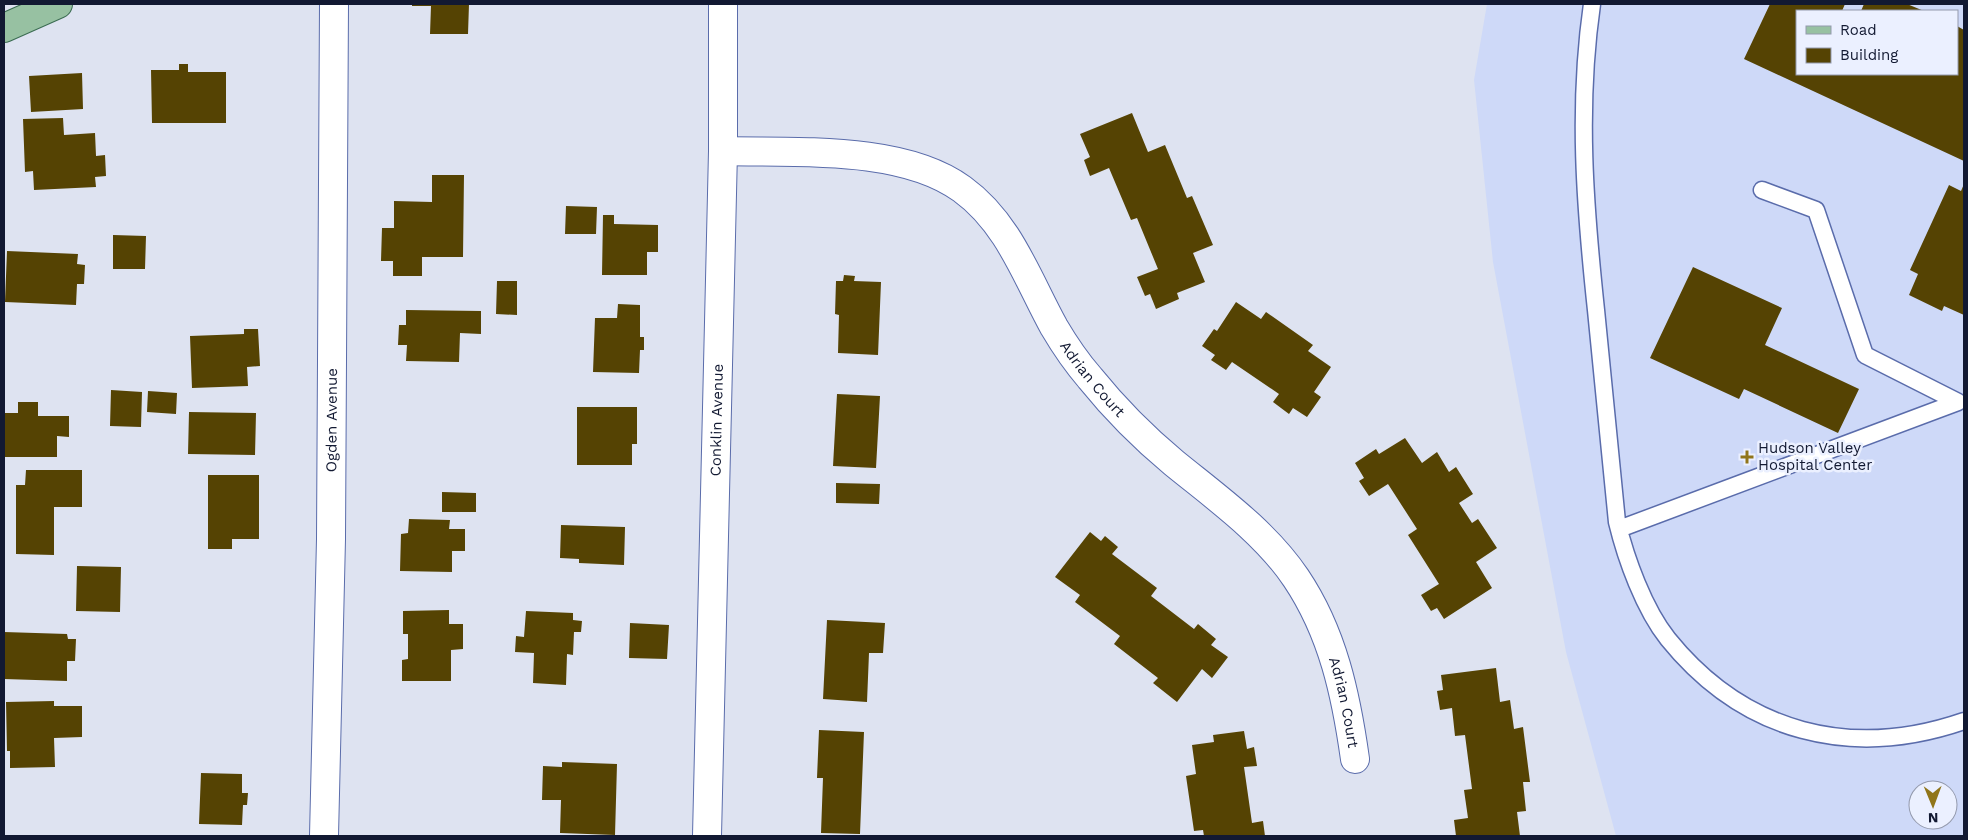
<svg xmlns="http://www.w3.org/2000/svg" width="1968" height="840" viewBox="0 0 1968 840" font-family="'Work Sans',sans-serif">
  <style>
    .built { fill: #ced9f8; fill-rule: evenodd }
    .building { fill: #554303 }
    .lines { fill: none; stroke-linecap: round; stroke-linejoin: round }
    .lane-casing { stroke: #5a6cab; stroke-width: 19 }
    .street-casing { stroke: #5a6cab; stroke-width: 30 }
    .secondary-casing { stroke: #5a6cab; stroke-width: 30 }
    .primary-casing { stroke: #3b6c52; stroke-width: 30 }
    .lane { stroke: #fff; stroke-width: 16 }
    .street { stroke: #fff; stroke-width: 28 }
    .secondary { stroke: #fff; stroke-width: 28 }
    .primary { stroke: #97c1a2; stroke-width: 28 }
    .poi-dot { fill: #90751a; stroke: #ebf0ff; stroke-width: 2 }
    .labels { text-anchor: middle; dominant-baseline: central; stroke-width: 5; stroke-linejoin: round; paint-order: stroke }
    .street-label { font-size: 15px; fill: #121932; stroke: #ebf0ff }
    .poi-label { font-size: 15px; fill: #121932; stroke: #ebf0ff; text-anchor: start }
  </style>
  <rect width="100%" height="100%" fill="#dee3f1"/>
  <!-- built -->
  <path class="built" d="M 1487,4 L 1964,4 L 1964,836 L 1616,836 L 1566,652 L 1493,262 L 1474,80 ZM 1797,11 L 1957,11 L 1957,74 L 1797,74 ZM 1918,790 L 1948,790 L 1948,820 L 1918,820 Z"/>
  <!-- building -->
  <path class="building" d="M 412,4 L 469,4 L 468,34 L 430,34 L 431,6 L 412,6 Z
    M 1770,4 L 1845,4 L 1842,11 L 1797,11 L 1797,74 L 1957,74 L 1957,26 L 1964,30 L 1964,161 L 1744,59 Z
    M 1864,4 L 1907,4 L 1924,11 L 1861,11 Z
    M 179,64 L 188,64 L 188,72 L 226,72 L 226,123 L 152,123 L 151,70 L 179,70 Z
    M 82,73 L 83,109 L 31,112 L 29,76 Z
    M 1132,113 L 1148,152 L 1165,145 L 1187,198 L 1192,196 L 1213,245 L 1193,253 L 1205,282 L 1177,293 L 1179,299 L 1156,309 L 1150,294 L 1145,296 L 1137,277 L 1158,269 L 1137,218 L 1131,220 L 1109,168 L 1090,176 L 1084,160 L 1090,157 L 1080,134 Z
    M 63,118 L 64,135 L 95,133 L 96,156 L 105,155 L 106,176 L 95,177 L 96,187 L 34,190 L 33,171 L 25,172 L 23,119 Z
    M 432,175 L 464,175 L 463,257 L 422,257 L 422,276 L 393,276 L 393,261 L 381,261 L 382,228 L 394,228 L 394,201 L 432,202 Z
    M 1964,184 L 1964,315 L 1944,306 L 1942,311 L 1909,295 L 1918,274 L 1910,270 L 1949,185 L 1961,191 Z
    M 566,206 L 597,207 L 596,234 L 565,234 Z
    M 603,215 L 614,215 L 614,224 L 658,225 L 658,252 L 647,252 L 647,275 L 602,275 Z
    M 113,235 L 146,236 L 145,269 L 113,269 Z
    M 7,251 L 78,254 L 77,264 L 85,265 L 84,284 L 77,284 L 76,305 L 5,302 Z
    M 1693,267 L 1782,308 L 1765,345 L 1859,389 L 1838,433 L 1744,389 L 1739,399 L 1650,358 Z
    M 844,275 L 855,276 L 854,281 L 881,282 L 878,355 L 838,353 L 839,315 L 835,314 L 836,281 L 843,281 Z
    M 497,281 L 517,281 L 517,315 L 496,314 Z
    M 1236,302 L 1261,319 L 1266,312 L 1313,345 L 1308,351 L 1331,367 L 1314,392 L 1321,397 L 1307,417 L 1293,408 L 1289,414 L 1273,402 L 1279,394 L 1232,362 L 1226,370 L 1211,360 L 1215,355 L 1202,346 L 1214,329 L 1217,331 Z
    M 618,304 L 640,305 L 640,337 L 644,337 L 644,350 L 640,350 L 639,373 L 593,372 L 595,318 L 617,318 Z
    M 406,310 L 481,311 L 481,334 L 460,333 L 459,362 L 406,361 L 407,345 L 398,345 L 399,325 L 406,325 Z
    M 244,329 L 258,329 L 260,366 L 247,367 L 248,386 L 192,388 L 190,336 L 244,334 Z
    M 111,390 L 142,392 L 141,427 L 110,426 Z
    M 148,391 L 177,393 L 176,414 L 147,412 Z
    M 837,394 L 880,396 L 876,468 L 833,466 Z
    M 18,402 L 38,402 L 38,416 L 69,416 L 69,437 L 57,436 L 57,457 L 4,457 L 5,413 L 18,413 Z
    M 577,407 L 637,407 L 637,444 L 632,444 L 632,465 L 577,465 Z
    M 189,412 L 256,413 L 255,455 L 188,454 Z
    M 1405,438 L 1422,463 L 1437,452 L 1449,472 L 1456,467 L 1473,494 L 1459,503 L 1472,523 L 1478,519 L 1497,548 L 1476,562 L 1492,588 L 1444,619 L 1437,608 L 1431,611 L 1421,595 L 1439,584 L 1408,535 L 1417,529 L 1388,484 L 1369,496 L 1359,481 L 1364,478 L 1355,463 L 1376,449 L 1379,454 Z
    M 26,470 L 82,470 L 82,507 L 54,507 L 54,555 L 16,554 L 16,485 L 25,485 Z
    M 208,475 L 259,475 L 259,539 L 232,539 L 232,549 L 208,549 Z
    M 836,483 L 880,484 L 879,504 L 836,503 Z
    M 442,492 L 476,493 L 476,512 L 442,512 Z
    M 409,519 L 450,520 L 449,529 L 465,529 L 465,551 L 452,551 L 452,572 L 400,571 L 401,534 L 408,533 Z
    M 561,525 L 625,527 L 624,565 L 579,563 L 579,559 L 560,558 Z
    M 1090,532 L 1101,541 L 1105,536 L 1118,547 L 1112,554 L 1157,588 L 1151,596 L 1194,629 L 1198,624 L 1216,639 L 1211,645 L 1228,657 L 1212,678 L 1202,669 L 1177,702 L 1153,683 L 1158,678 L 1114,644 L 1120,636 L 1075,602 L 1080,595 L 1055,577 Z
    M 77,566 L 121,567 L 120,612 L 76,611 Z
    M 449,610 L 449,624 L 463,624 L 463,649 L 451,650 L 451,681 L 402,681 L 402,660 L 408,659 L 408,634 L 403,634 L 403,611 Z
    M 526,611 L 573,613 L 573,620 L 582,621 L 581,632 L 574,632 L 573,655 L 567,654 L 566,685 L 533,683 L 534,653 L 515,652 L 516,636 L 524,637 Z
    M 827,620 L 885,623 L 883,653 L 869,653 L 867,702 L 823,699 Z
    M 630,623 L 669,625 L 667,659 L 629,658 Z
    M 4,632 L 67,634 L 68,639 L 76,639 L 75,661 L 67,661 L 67,681 L 4,679 Z
    M 1496,668 L 1500,702 L 1510,700 L 1514,729 L 1523,727 L 1530,782 L 1523,782 L 1526,811 L 1517,812 L 1520,836 L 1456,836 L 1454,820 L 1468,818 L 1464,790 L 1472,789 L 1465,735 L 1455,736 L 1452,708 L 1440,710 L 1437,691 L 1443,690 L 1441,675 Z
    M 54,701 L 54,706 L 82,706 L 82,737 L 54,738 L 55,767 L 10,768 L 10,751 L 7,751 L 6,702 Z
    M 819,730 L 864,732 L 860,834 L 821,833 L 823,778 L 817,778 Z
    M 1244,731 L 1247,749 L 1254,747 L 1257,766 L 1244,767 L 1252,823 L 1263,821 L 1265,836 L 1204,836 L 1203,830 L 1194,831 L 1186,776 L 1196,774 L 1192,745 L 1214,742 L 1213,735 Z
    M 562,762 L 617,764 L 615,835 L 560,833 L 561,800 L 542,800 L 543,766 L 562,767 Z
    M 201,773 L 242,774 L 242,793 L 248,793 L 247,805 L 243,805 L 242,825 L 199,824 Z"/>
  <g class="lines">
    <!-- lane casing -->
    <g class="lane-casing">
      <path id="lane" d="M 1592,4 C 1577,108 1585,207 1596,310 C 1603,381 1610,451 1617,522 C 1626,559 1644,609 1668,639 C 1744,733 1851,760 1964,721
        M 1619,529 L 1958,402 L 1865,355 L 1816,210 L 1762,190"/>
    </g>
    <!-- street casing -->
    <g class="street-casing">
      <g id="street">
        <path id="s1" d="M 723,151 C 795,153 902,145 962,189 C 1009,223 1027,278 1054,327 C 1064,344 1077,363 1090,378 C 1115,409 1144,438 1174,463 C 1217,498 1265,532 1296,578 C 1333,633 1346,695 1355,759"/>
        <path id="s2" d="M 324,836 L 331,539 L 334,4"/>
      </g>
    </g>
    <!-- secondary casing -->
    <g class="secondary-casing">
      <g id="secondary">
        <path id="s3" d="M 707,836 L 723,151 L 723,4"/>
      </g>
    </g>
    <!-- primary casing -->
    <g class="primary-casing">
      <path id="primary" d="M 4,28 L 58,4"/>
    </g>
    <!-- lane -->
    <use href="#lane" class="lane"/>
    <!-- street -->
    <use href="#street" class="street"/>
    <!-- secondary -->
    <use href="#secondary" class="secondary"/>
    <!-- primary -->
    <use href="#primary" class="primary"/>
  </g>
  <!-- markers -->
  <path class="poi-dot" d="M1744.5 449.5h5v5h5v5h-5v5h-5v-5h-5v-5h5z"/>
  <g class="labels">
    <!-- street labels -->
    <g class="street-label">
      <text stroke="none"><textPath href="#s1" startOffset="478">Adrian Court</textPath></text>
      <text stroke="none"><textPath href="#s2" startOffset="416">Ogden Avenue</textPath></text>
      <text stroke="none"><textPath href="#s3" startOffset="416">Conklin Avenue</textPath></text>
      <text stroke="none"><textPath href="#s1" startOffset="898">Adrian Court</textPath></text>
    </g>
    <!-- poi labels -->
    <g class="poi-label">
      <text x="1758" y="448">Hudson Valley<tspan x="1758" dy="17">Hospital Center</tspan></text>
    </g>
  </g>
  <!-- border -->
  <rect width="1968" height="840" fill="none" stroke="#121932" stroke-width="10"/>
  <!-- legend -->
  <rect x="1796" y="10" width="162" height="65" fill="#ebf0ff" stroke="#949aad"/>
  <rect x="1806" y="26" width="25" height="8" fill="#97c1a2" stroke="#949aad"/>
  <text x="1840" y="35" font-size="15" fill="#121932">Road</text>
  <rect x="1806" y="48" width="25" height="15" fill="#554303" stroke="#949aad"/>
  <text x="1840" y="60" font-size="15" fill="#121932">Building</text>
  <!-- north arrow -->
  <g transform="translate(1933 805) rotate(179)"><circle r="24" fill="#ebf0ff" stroke="#949aad"/>
  <path d="M0-4L9 19L0 12L-9 19Z" fill="#90751a"/>
  <text y="-8" font-size="14" font-weight="bold" text-anchor="middle" fill="#121932">N</text>
  </g>
</svg>
